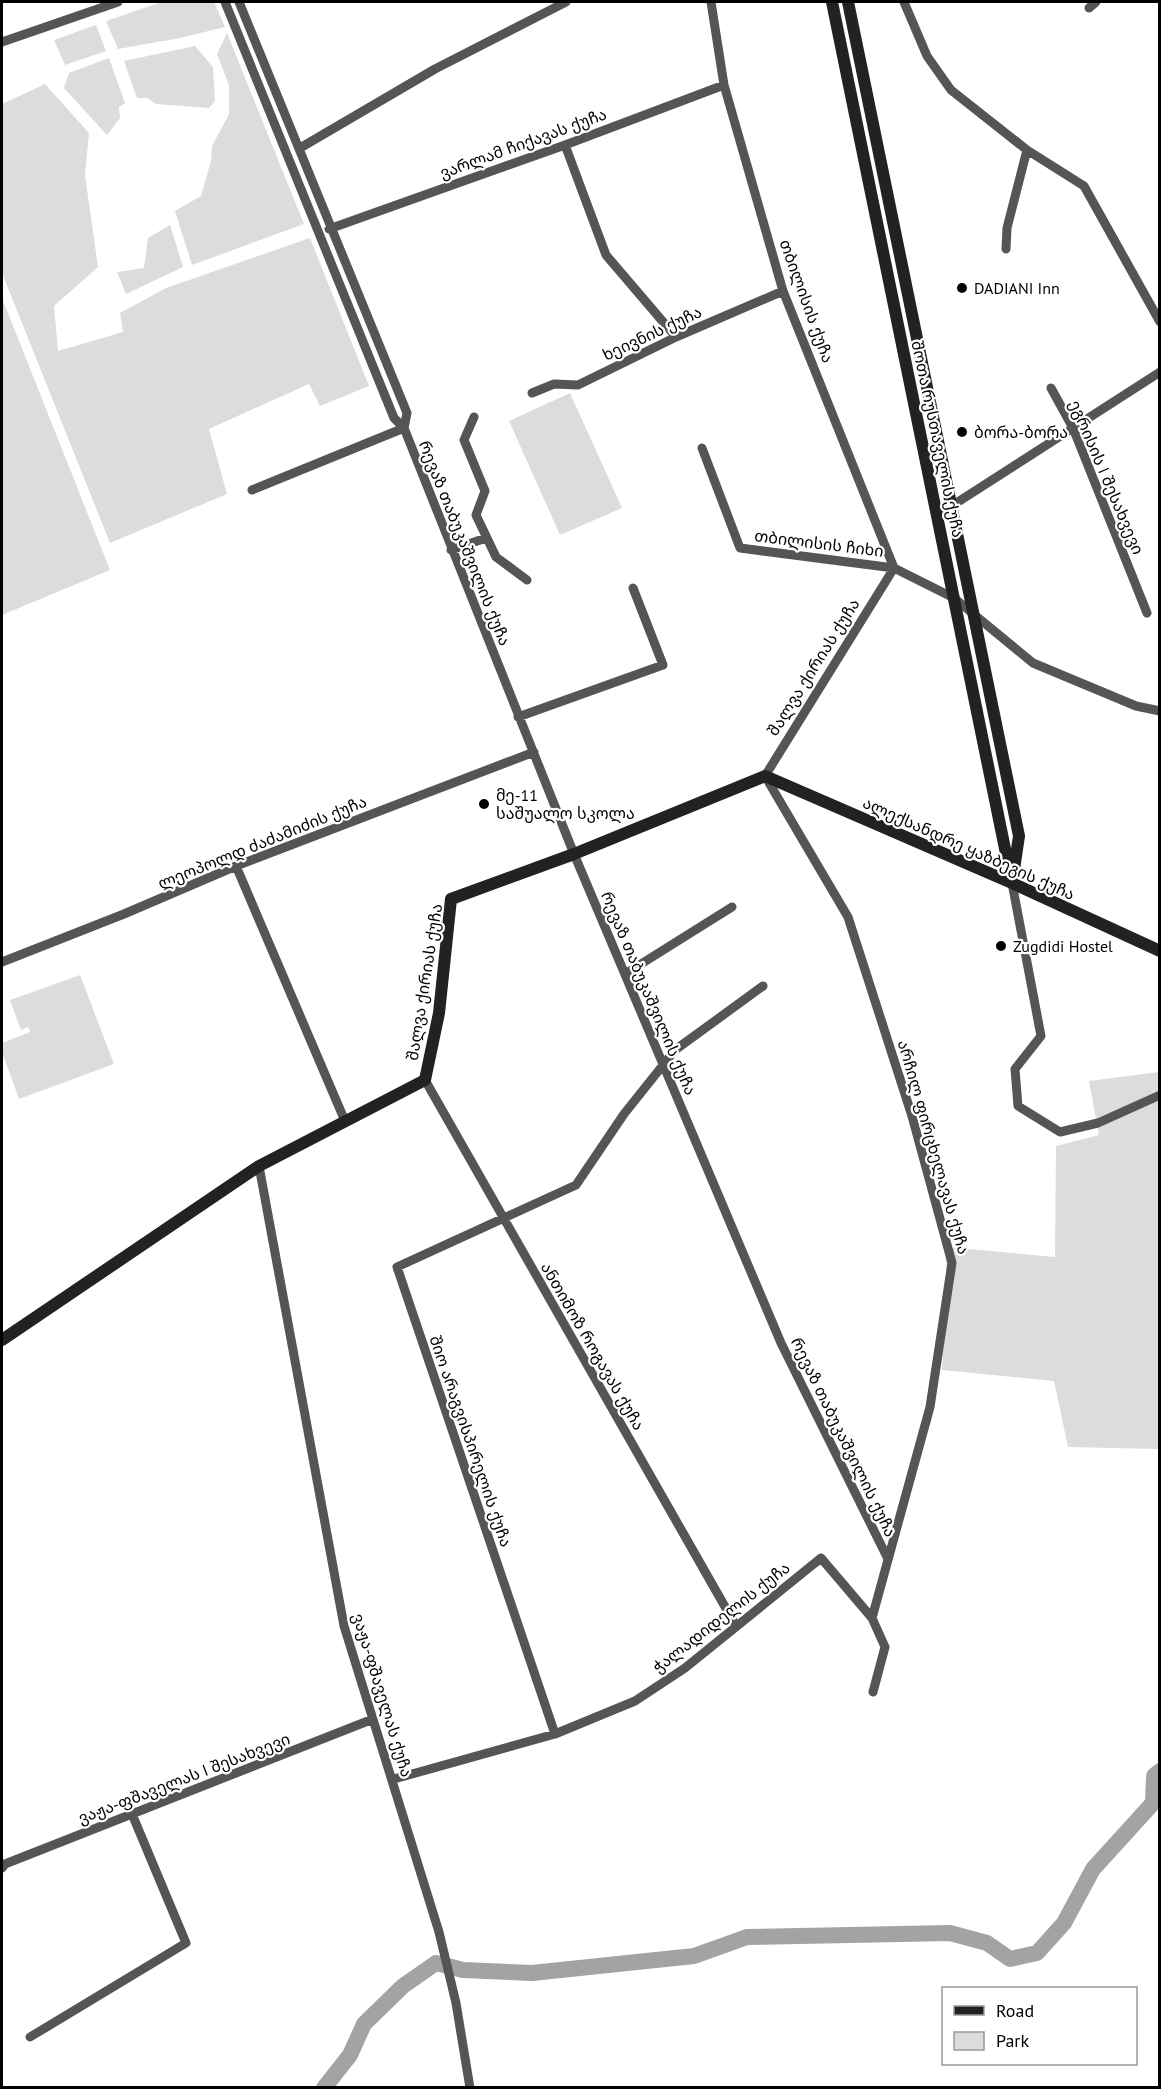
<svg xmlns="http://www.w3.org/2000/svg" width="1161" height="2089" viewBox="0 0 1161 2089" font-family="'PT Sans','Noto Sans Georgian',sans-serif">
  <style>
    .green { fill: #dcdcdc }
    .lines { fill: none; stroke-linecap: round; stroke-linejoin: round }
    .river { stroke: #a3a3a3; stroke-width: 16 }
    .street { stroke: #555; stroke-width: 9 }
    .secondary { stroke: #222; stroke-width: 12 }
    .poi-dot { fill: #000; stroke: #fff; stroke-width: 2 }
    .labels { text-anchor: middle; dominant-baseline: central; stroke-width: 4.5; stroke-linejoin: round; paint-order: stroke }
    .street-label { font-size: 16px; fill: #000; stroke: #fff }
    .poi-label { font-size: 16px; fill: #000; stroke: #fff; text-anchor: start }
  </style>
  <rect width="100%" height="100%" fill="#fff"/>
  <!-- green -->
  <path class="green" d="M 162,2 L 214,2 L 225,27 L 180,38 L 118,49 L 106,21 Z
    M 96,25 L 106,51 L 65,65 L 54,40 Z
    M 227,33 L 304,224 L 192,265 L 175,211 L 201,196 L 211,161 L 212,146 L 229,114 L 229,85 L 217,54 Z
    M 195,46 L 213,67 L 215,101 L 209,108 L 156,104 L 147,98 L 137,98 L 124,61 Z
    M 109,58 L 125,103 L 119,107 L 120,118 L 107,135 L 64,88 L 69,73 Z
    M 45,84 L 89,133 L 85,175 L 98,267 L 54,306 L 58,351 L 123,332 L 120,313 L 166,288 L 310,238 L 369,386 L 320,406 L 309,384 L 209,429 L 227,494 L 110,543 L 2,273 L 2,104 Z
    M 170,225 L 183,267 L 126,294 L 117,272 L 144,268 L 148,238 Z
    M 2,298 L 110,570 L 2,615 Z
    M 570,393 L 622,508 L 560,535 L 509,421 Z
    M 80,975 L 114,1064 L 19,1099 L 2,1052 L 2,1043 L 30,1032 L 28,1027 L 21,1030 L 10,1000 Z
    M 1159,1072 L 1159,1449 L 1068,1447 L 1054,1381 L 942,1370 L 946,1310 L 946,1247 L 1055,1257 L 1056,1146 L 1099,1135 L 1089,1081 Z"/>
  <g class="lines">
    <!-- river -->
    <path class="river" d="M 324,2088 L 350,2055 L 364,2024 L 403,1986 L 436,1963 L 463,1970 L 532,1973 L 694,1956 L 747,1937 L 950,1933 L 987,1943 L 1010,1959 L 1037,1953 L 1064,1923 L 1093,1869 L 1153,1803 L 1154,1776 L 1160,1771"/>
    <!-- street -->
    <path class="street" d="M 225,2 L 394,418 L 404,428 L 574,854 L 781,1343 L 888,1559
      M 239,2 L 407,413 L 404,428
      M 711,2 L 724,85 L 783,291 L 894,568
      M 904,2 L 927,56 L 951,90 L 1027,150 L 1084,186 L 1160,322
      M 1089,8 L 1096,2
      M 2,42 L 118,2
      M 565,145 L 606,255 L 676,337
      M 300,148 L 435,69 L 566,2
      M 329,229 L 565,145 L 724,85
      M 1006,249 L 1007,228 L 1027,150
      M 1051,388 L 1073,428 L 1147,613
      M 532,393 L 554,384 L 578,385 L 676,337 L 783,291
      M 474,417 L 464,440 L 485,491 L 476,515 L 496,557 L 527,580
      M 702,448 L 740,548 L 894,568 L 954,598 L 1033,663 L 1136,706 L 1160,711
      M 252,490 L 404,428
      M 936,516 L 1160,372
      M 451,550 L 486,538
      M 518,717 L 663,665 L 633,588
      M 236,866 L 345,1121
      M 1012,883 L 1041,1036 L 1015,1069 L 1018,1106 L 1060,1132 L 1098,1123 L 1160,1095
      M 2,962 L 124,914 L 236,866 L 534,752
      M 625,974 L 732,907
      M 425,1080 L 736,1626
      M 259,1166 L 344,1626 L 439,1932 L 456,2003 L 470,2088
      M 872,1618 L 930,1407 L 952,1263 L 912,1116 L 848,917 L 765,776 L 894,568
      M 555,1734 L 397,1267 L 576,1185 L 624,1114 L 675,1050 L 763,986
      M 394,1779 L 555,1734 L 635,1701 L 685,1668 L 821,1558 L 872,1618 L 885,1647 L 873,1692
      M 2,1868 L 5,1864 L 373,1719
      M 30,2037 L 186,1943 L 132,1814"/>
    <!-- secondary -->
    <path class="secondary" d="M 832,2 L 1012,883
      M 848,2 L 1019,836 L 1013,876
      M 2,1340 L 259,1166 L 425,1080 L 439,1013 L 451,899 L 574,854 L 765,776 L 1012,883 L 1160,951"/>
  </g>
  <!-- markers -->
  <g class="poi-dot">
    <circle cx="962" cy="288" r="6"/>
    <circle cx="962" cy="432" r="6"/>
    <circle cx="484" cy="804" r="6"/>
    <circle cx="1001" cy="946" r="6"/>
  </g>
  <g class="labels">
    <!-- street labels -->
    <g class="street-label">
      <text transform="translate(523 143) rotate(-20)">ვარლამ ჩიქავას ქუჩა</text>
      <text transform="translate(807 301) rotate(70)">თბილისის ქუჩა</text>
      <text transform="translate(652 333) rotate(-25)">ხეივნის ქუჩა</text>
      <text transform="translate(938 439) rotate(78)">შოთა რუსთაველის ქუჩა</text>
      <text transform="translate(1107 477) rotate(67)">ეგრისის I შესახვევი</text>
      <text transform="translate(465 543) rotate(68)">რევაზ თაბუკაშვილის ქუჩა</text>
      <text transform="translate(819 543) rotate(7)">თბილისის ჩიხი</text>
      <text transform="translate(813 667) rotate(-58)">შალვა ქირიას ქუჩა</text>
      <text transform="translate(262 842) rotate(-22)">ლეოპოლდ ძაძამიძის ქუჩა</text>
      <text transform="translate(969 848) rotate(24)">ალექსანდრე ყაზბეგის ქუჩა</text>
      <text transform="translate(424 982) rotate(-81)">შალვა ქირიას ქუჩა</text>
      <text transform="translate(649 993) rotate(67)">რევაზ თაბუკაშვილის ქუჩა</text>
      <text transform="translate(934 1147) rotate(74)">არჩილ ფირცხელავას ქუჩა</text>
      <text transform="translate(593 1346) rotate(60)">ანთიმოზ როგავას ქუჩა</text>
      <text transform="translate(844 1437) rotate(64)">რევაზ თაბუკაშვილის ქუჩა</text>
      <text transform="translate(471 1441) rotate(71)">შიო არაგვისპირელის ქუჩა</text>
      <text transform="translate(721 1617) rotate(-38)">ჭალადიდელის ქუჩა</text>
      <text transform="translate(383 1695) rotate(73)">ვაჟა-ფშაველას ქუჩა</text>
      <text transform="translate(184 1778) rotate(-21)">ვაჟა-ფშაველას I შესახვევი</text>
    </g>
    <!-- poi labels -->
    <g class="poi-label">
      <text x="974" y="288">DADIANI Inn</text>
      <text x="974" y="432">ბორა-ბორა</text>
      <text x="496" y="795">მე-11<tspan x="496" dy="18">საშუალო სკოლა</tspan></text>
      <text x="1013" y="946">Zugdidi Hostel</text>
    </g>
  </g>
  <!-- border -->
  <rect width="1161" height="2089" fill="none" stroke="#000000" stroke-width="6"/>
  <!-- legend -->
  <rect x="942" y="1987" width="195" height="78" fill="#ffffff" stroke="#999999" stroke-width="1.5"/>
  <rect x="954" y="2006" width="30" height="9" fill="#222222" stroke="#999999" stroke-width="1.5"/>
  <text x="996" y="2017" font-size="18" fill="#000000">Road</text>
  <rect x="954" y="2032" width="30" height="18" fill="#dcdcdc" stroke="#999999" stroke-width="1.5"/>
  <text x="996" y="2047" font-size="18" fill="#000000">Park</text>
</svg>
